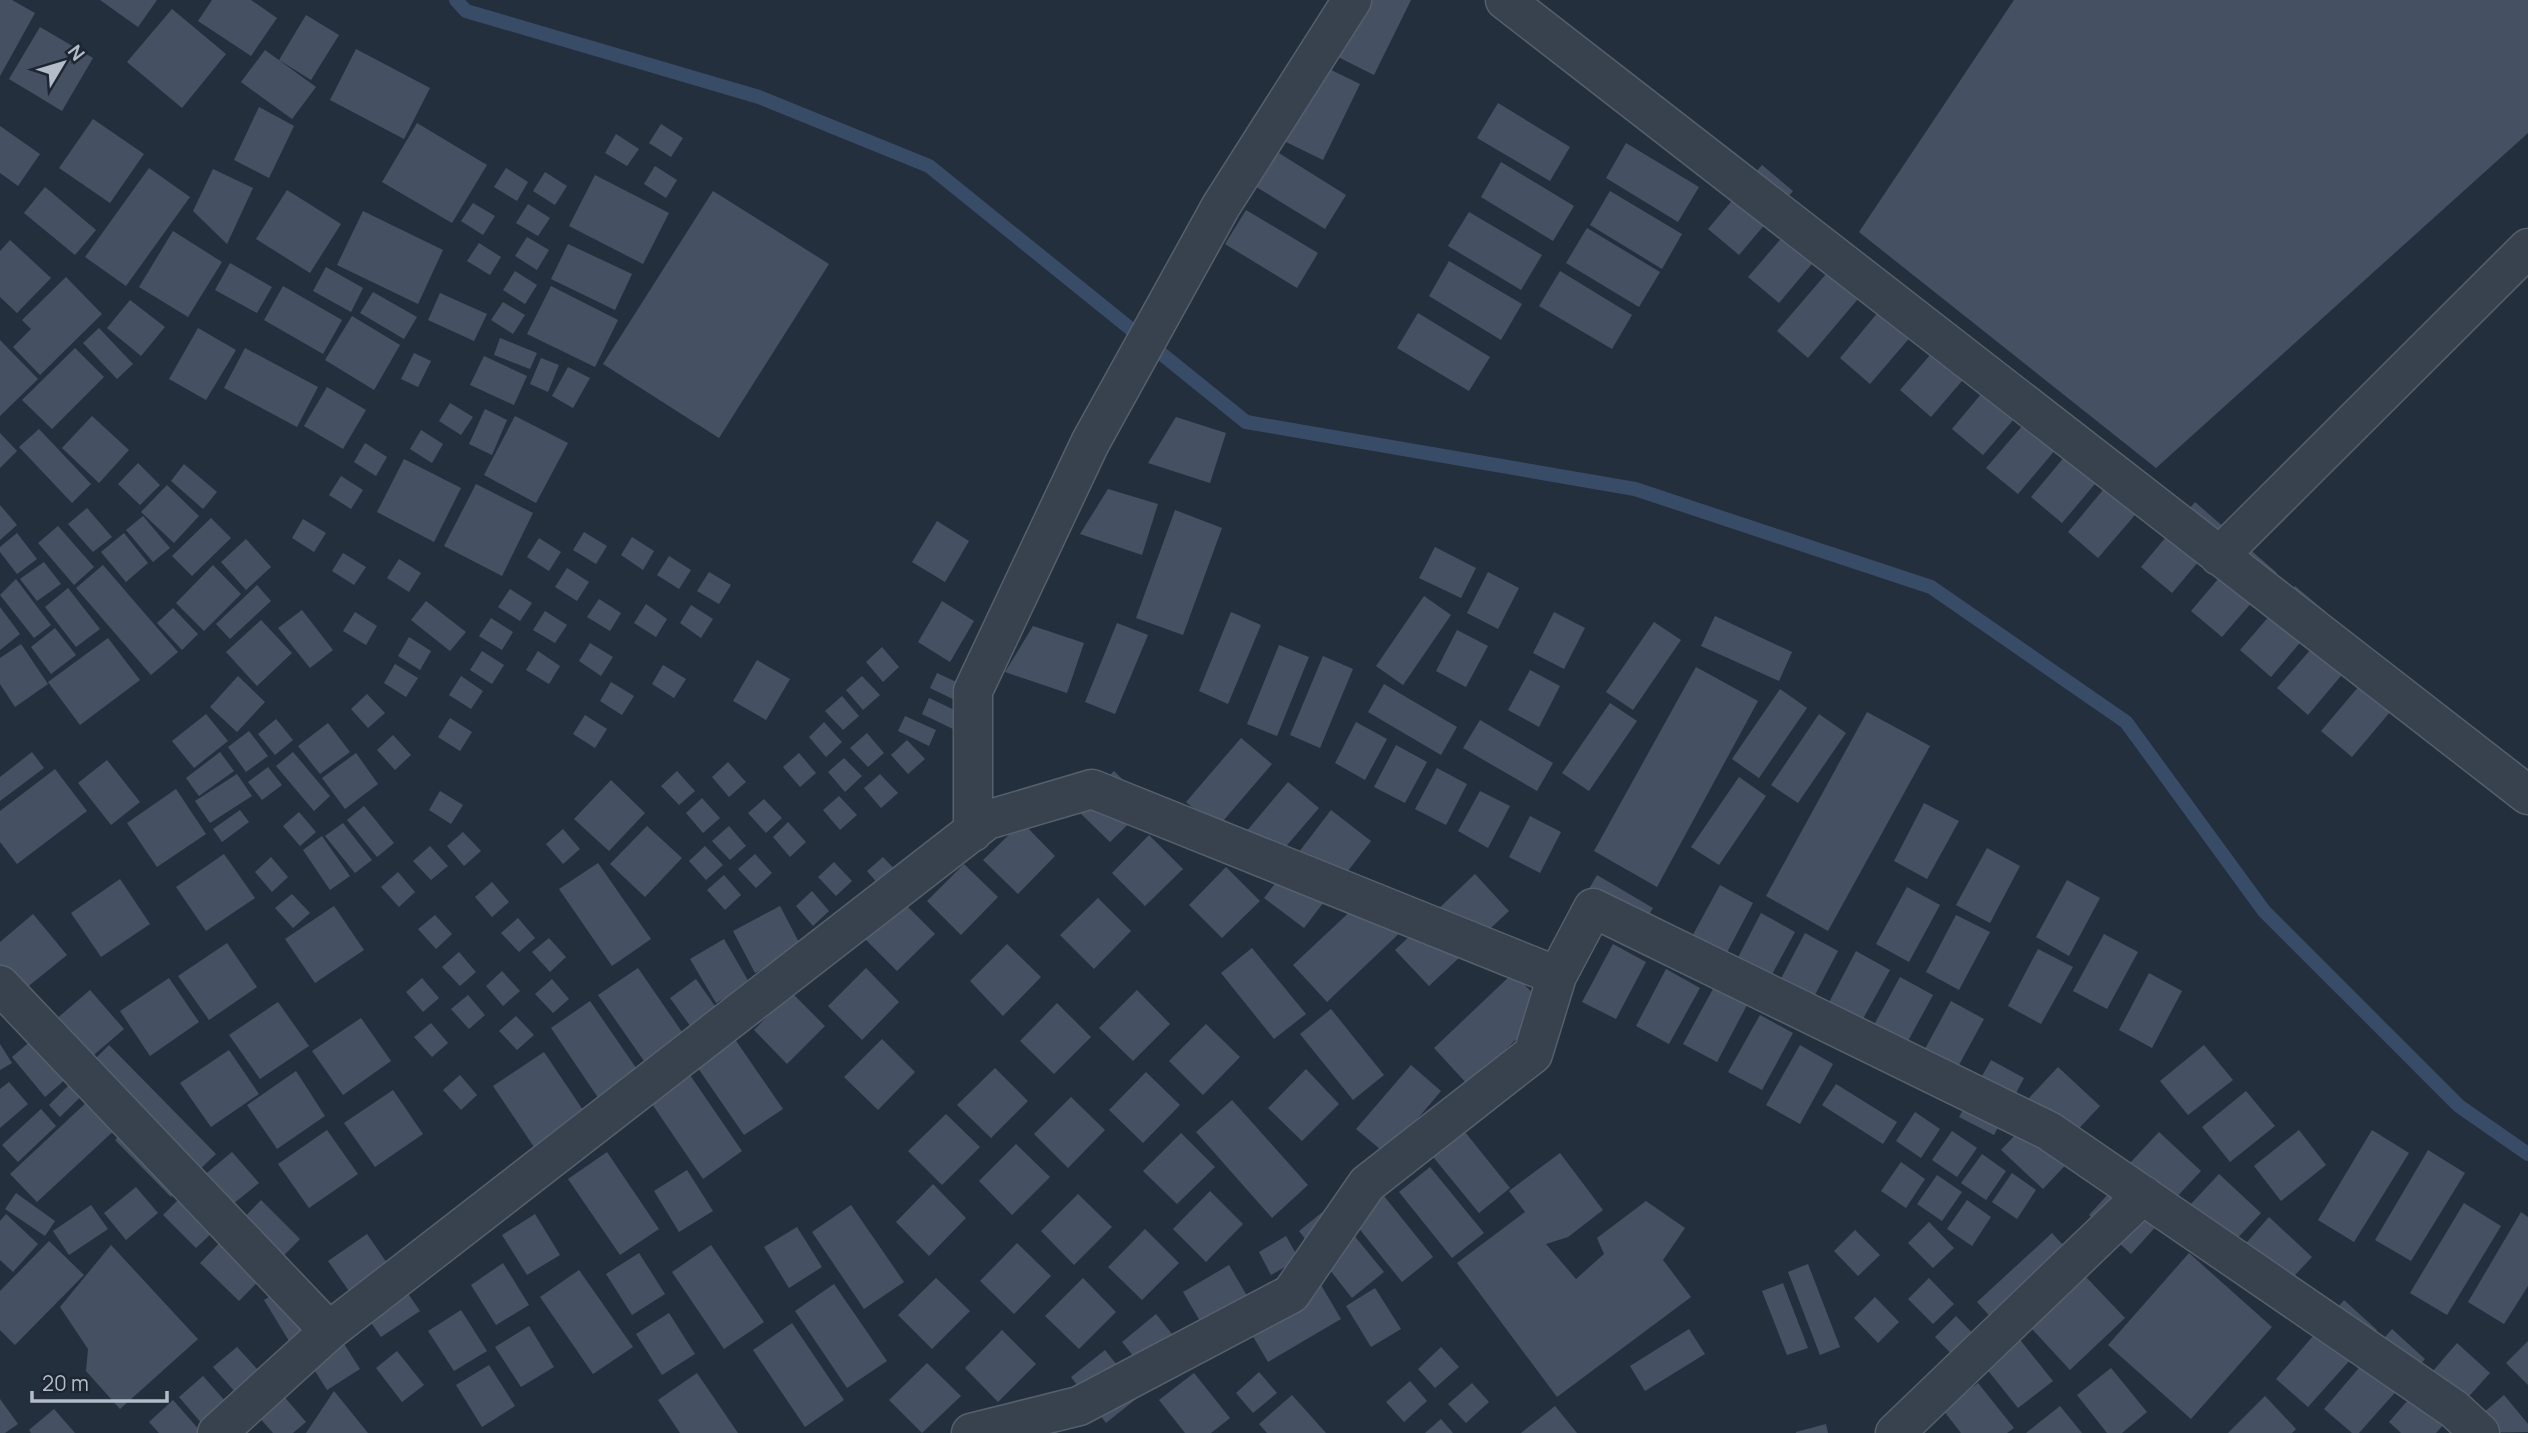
<svg xmlns="http://www.w3.org/2000/svg" width="2528" height="1433" viewBox="0 0 2528 1433" font-family="Manrope,sans-serif">
  <style>
    .lines { fill: none; stroke-linecap: round; stroke-linejoin: round }
    .stream { stroke: #394c67; stroke-width: 14 }
    .building { fill: #455162 }
    .minor-casing { stroke: #565f6c; stroke-width: 41 }
    .minor { stroke: #38414e; stroke-width: 38 }
  </style>
  <rect width="100%" height="100%" fill="#242f3e"/>
  <g class="lines">
    <!-- stream -->
    <path class="stream" d="M 456,0 L 466,11 L 759,97 L 929,166 L 1246,422 L 1635,489 L 1931,587 L 2126,722 L 2264,911 L 2459,1106 L 2528,1154"/>
  </g>
  <!-- building -->
  <path class="building" d="M 0,0 L 12,0 L 35,13 L 0,76 Z
    M 100,0 L 157,0 L 138,27 Z
    M 212,0 L 251,0 L 277,18 L 251,56 L 198,21 Z
    M 1365,0 L 1411,0 L 1374,75 L 1338,57 Z
    M 2014,0 L 2528,0 L 2528,133 L 2156,468 L 1859,232 Z
    M 172,9 L 226,54 L 182,108 L 127,62 Z
    M 306,15 L 339,35 L 311,80 L 279,60 Z
    M 40,27 L 93,58 L 62,111 L 9,79 Z
    M 356,49 L 430,88 L 404,139 L 330,100 Z
    M 265,50 L 316,87 L 292,119 L 241,82 Z
    M 1323,66 L 1360,84 L 1323,160 L 1286,142 Z
    M 1498,103 L 1570,147 L 1550,181 L 1477,138 Z
    M 259,107 L 294,126 L 269,178 L 234,160 Z
    M 93,119 L 144,154 L 110,203 L 59,168 Z
    M 417,123 L 487,165 L 452,223 L 382,182 Z
    M 661,124 L 683,138 L 671,157 L 649,143 Z
    M 0,126 L 40,154 L 18,186 L 0,173 Z
    M 616,134 L 639,149 L 627,166 L 605,153 Z
    M 1626,143 L 1699,187 L 1678,222 L 1606,178 Z
    M 1274,150 L 1346,195 L 1325,229 L 1253,185 Z
    M 1501,162 L 1574,206 L 1553,241 L 1481,197 Z
    M 1762,165 L 1793,191 L 1739,255 L 1708,229 Z
    M 655,166 L 677,180 L 666,198 L 644,184 Z
    M 149,168 L 190,197 L 126,286 L 85,257 Z
    M 506,168 L 528,182 L 517,201 L 494,187 Z
    M 213,169 L 253,188 L 227,244 L 193,211 Z
    M 545,172 L 567,186 L 555,205 L 533,191 Z
    M 595,175 L 669,213 L 643,264 L 569,226 Z
    M 45,187 L 96,230 L 75,255 L 24,213 Z
    M 287,190 L 341,224 L 310,273 L 256,239 Z
    M 713,191 L 829,264 L 719,438 L 603,364 Z
    M 1610,191 L 1682,234 L 1662,269 L 1590,225 Z
    M 473,203 L 495,216 L 483,235 L 461,221 Z
    M 528,204 L 550,218 L 538,236 L 516,223 Z
    M 1246,210 L 1318,253 L 1297,288 L 1225,244 Z
    M 363,211 L 443,250 L 418,304 L 337,265 Z
    M 1469,212 L 1542,255 L 1521,290 L 1448,246 Z
    M 1803,213 L 1833,239 L 1779,303 L 1748,277 Z
    M 1587,228 L 1660,272 L 1639,307 L 1566,263 Z
    M 173,231 L 222,262 L 188,317 L 139,287 Z
    M 527,237 L 549,250 L 537,270 L 515,256 Z
    M 10,240 L 51,278 L 17,313 L 0,297 L 0,251 Z
    M 479,243 L 501,257 L 490,275 L 467,261 Z
    M 568,244 L 632,274 L 615,310 L 551,279 Z
    M 1449,261 L 1522,304 L 1501,340 L 1429,296 Z
    M 230,263 L 272,287 L 257,313 L 215,290 Z
    M 326,267 L 363,288 L 351,312 L 313,291 Z
    M 1832,267 L 1863,293 L 1808,358 L 1777,331 Z
    M 515,271 L 537,285 L 525,304 L 503,290 Z
    M 1560,271 L 1632,315 L 1612,349 L 1539,306 Z
    M 66,277 L 102,314 L 40,375 L 13,347 L 31,329 L 22,320 Z
    M 283,286 L 342,320 L 323,354 L 264,320 Z
    M 551,286 L 618,320 L 595,367 L 527,334 Z
    M 373,292 L 417,317 L 404,339 L 360,313 Z
    M 440,293 L 487,314 L 474,341 L 428,320 Z
    M 1894,293 L 1925,320 L 1870,384 L 1840,358 Z
    M 130,300 L 165,327 L 141,356 L 107,328 Z
    M 503,302 L 525,315 L 513,334 L 491,320 Z
    M 1418,313 L 1490,357 L 1469,391 L 1397,348 Z
    M 352,316 L 400,345 L 374,390 L 325,360 Z
    M 1955,326 L 1986,353 L 1931,417 L 1900,390 Z
    M 99,328 L 133,364 L 117,379 L 83,343 Z
    M 198,328 L 236,350 L 206,400 L 169,379 Z
    M 500,338 L 537,353 L 530,369 L 494,355 Z
    M 0,340 L 38,379 L 0,416 Z
    M 75,348 L 104,377 L 52,429 L 22,400 Z
    M 245,348 L 318,387 L 297,427 L 224,388 Z
    M 414,353 L 431,361 L 418,387 L 401,379 Z
    M 484,356 L 527,376 L 514,405 L 470,385 Z
    M 541,358 L 559,365 L 548,392 L 530,384 Z
    M 2006,364 L 2038,391 L 1983,455 L 1952,429 Z
    M 568,367 L 590,378 L 573,408 L 552,396 Z
    M 327,387 L 366,410 L 343,449 L 304,426 Z
    M 450,403 L 473,417 L 461,435 L 439,421 Z
    M 2041,404 L 2072,430 L 2018,494 L 1986,468 Z
    M 485,409 L 507,420 L 492,455 L 469,444 Z
    M 92,416 L 129,450 L 99,483 L 62,448 Z
    M 515,416 L 568,443 L 536,503 L 484,475 Z
    M 1176,417 L 1226,433 L 1210,483 L 1148,463 Z
    M 39,429 L 91,484 L 72,503 L 19,447 Z
    M 421,430 L 443,444 L 432,463 L 410,449 Z
    M 2085,432 L 2116,459 L 2062,523 L 2031,497 Z
    M 0,433 L 17,451 L 0,468 Z
    M 365,443 L 387,457 L 376,476 L 354,462 Z
    M 404,459 L 461,488 L 434,542 L 377,512 Z
    M 138,463 L 160,485 L 140,505 L 118,484 Z
    M 184,464 L 217,492 L 203,509 L 171,481 Z
    M 2122,467 L 2153,494 L 2098,558 L 2068,532 Z
    M 341,476 L 363,490 L 351,509 L 329,495 Z
    M 476,484 L 533,513 L 502,576 L 444,546 Z
    M 167,485 L 199,516 L 174,543 L 141,512 Z
    M 1108,489 L 1158,504 L 1142,555 L 1080,534 Z
    M 2195,502 L 2226,529 L 2172,593 L 2141,567 Z
    M 0,505 L 17,525 L 0,540 Z
    M 87,508 L 112,537 L 93,552 L 68,524 Z
    M 1175,510 L 1222,528 L 1183,635 L 1136,618 Z
    M 143,516 L 170,548 L 153,562 L 126,530 Z
    M 211,518 L 231,538 L 192,576 L 172,556 Z
    M 303,519 L 326,533 L 314,552 L 292,538 Z
    M 937,521 L 969,541 L 945,582 L 912,562 Z
    M 58,526 L 94,567 L 74,585 L 38,543 Z
    M 584,532 L 607,546 L 596,564 L 573,550 Z
    M 17,533 L 37,559 L 17,574 L 0,552 L 0,547 Z
    M 124,533 L 148,563 L 126,582 L 101,552 Z
    M 632,537 L 654,551 L 643,570 L 621,555 Z
    M 539,538 L 561,552 L 549,571 L 527,557 Z
    M 246,539 L 271,567 L 246,590 L 221,562 Z
    M 2246,546 L 2277,573 L 2222,637 L 2191,611 Z
    M 1435,547 L 1476,568 L 1461,598 L 1419,578 Z
    M 343,553 L 366,567 L 354,585 L 332,571 Z
    M 669,556 L 691,570 L 679,589 L 657,575 Z
    M 399,559 L 421,573 L 409,592 L 387,578 Z
    M 44,562 L 61,584 L 37,601 L 20,579 Z
    M 103,565 L 178,652 L 151,675 L 76,588 Z
    M 213,565 L 241,594 L 204,631 L 176,603 Z
    M 567,568 L 589,582 L 577,601 L 555,587 Z
    M 709,572 L 731,585 L 719,604 L 697,591 Z
    M 1488,572 L 1519,588 L 1498,629 L 1467,613 Z
    M 16,579 L 51,625 L 34,638 L 0,595 Z
    M 257,585 L 271,601 L 230,639 L 216,624 Z
    M 2295,586 L 2326,612 L 2271,677 L 2240,650 Z
    M 68,588 L 100,629 L 76,647 L 45,607 Z
    M 510,589 L 532,603 L 520,621 L 498,607 Z
    M 1424,596 L 1451,615 L 1403,685 L 1376,666 Z
    M 599,599 L 621,613 L 610,631 L 587,617 Z
    M 426,601 L 466,632 L 450,651 L 411,620 Z
    M 942,601 L 974,621 L 950,662 L 918,642 Z
    M 646,604 L 667,619 L 656,637 L 634,623 Z
    M 691,605 L 713,619 L 701,638 L 680,623 Z
    M 0,607 L 20,634 L 0,650 Z
    M 173,608 L 198,634 L 182,650 L 157,623 Z
    M 302,610 L 333,650 L 310,668 L 278,628 Z
    M 545,611 L 567,625 L 555,643 L 533,630 Z
    M 355,612 L 377,626 L 366,645 L 343,631 Z
    M 1231,612 L 1261,625 L 1228,704 L 1199,691 Z
    M 1554,612 L 1585,628 L 1564,669 L 1533,653 Z
    M 1715,616 L 1792,652 L 1779,681 L 1701,646 Z
    M 491,618 L 513,632 L 502,650 L 479,636 Z
    M 261,620 L 292,653 L 257,686 L 226,652 Z
    M 1654,622 L 1681,640 L 1633,710 L 1606,692 Z
    M 1117,623 L 1148,635 L 1115,714 L 1085,702 Z
    M 2332,625 L 2362,651 L 2308,715 L 2277,688 Z
    M 1033,626 L 1084,643 L 1067,693 L 1005,672 Z
    M 55,628 L 76,655 L 51,674 L 31,647 Z
    M 1457,630 L 1488,646 L 1466,687 L 1436,671 Z
    M 409,637 L 431,651 L 420,670 L 398,656 Z
    M 108,638 L 140,680 L 80,725 L 48,682 Z
    M 590,643 L 613,657 L 601,676 L 579,661 Z
    M 21,644 L 48,684 L 15,707 L 0,684 L 0,658 Z
    M 1279,645 L 1309,657 L 1277,736 L 1247,724 Z
    M 882,647 L 899,667 L 883,682 L 866,662 Z
    M 482,651 L 504,665 L 492,684 L 470,670 Z
    M 538,651 L 560,666 L 549,684 L 526,670 Z
    M 1323,656 L 1353,669 L 1320,748 L 1290,735 Z
    M 757,660 L 790,679 L 766,720 L 733,701 Z
    M 395,664 L 418,678 L 406,697 L 384,683 Z
    M 663,665 L 686,679 L 674,698 L 652,684 Z
    M 2376,666 L 2407,692 L 2352,757 L 2321,731 Z
    M 1696,667 L 1758,701 L 1657,887 L 1594,851 Z
    M 1530,670 L 1560,686 L 1539,727 L 1508,710 Z
    M 937,673 L 969,688 L 961,703 L 930,688 Z
    M 238,676 L 265,702 L 237,732 L 210,707 Z
    M 461,676 L 483,691 L 471,709 L 449,695 Z
    M 862,676 L 880,695 L 863,710 L 846,690 Z
    M 611,682 L 634,696 L 622,715 L 600,701 Z
    M 1384,684 L 1457,727 L 1441,755 L 1368,712 Z
    M 1780,689 L 1807,708 L 1759,778 L 1732,759 Z
    M 367,694 L 385,713 L 368,728 L 351,709 Z
    M 842,696 L 859,716 L 843,730 L 825,711 Z
    M 929,698 L 961,713 L 953,729 L 922,714 Z
    M 1610,703 L 1637,721 L 1589,791 L 1562,773 Z
    M 1867,712 L 1930,746 L 1828,931 L 1766,896 Z
    M 206,714 L 228,741 L 194,768 L 172,741 Z
    M 1819,714 L 1846,733 L 1798,803 L 1771,785 Z
    M 585,715 L 607,729 L 595,748 L 573,734 Z
    M 905,716 L 936,730 L 929,746 L 898,731 Z
    M 450,718 L 472,732 L 460,751 L 438,737 Z
    M 276,719 L 293,740 L 275,755 L 258,734 Z
    M 1480,720 L 1553,763 L 1537,791 L 1463,748 Z
    M 824,722 L 842,742 L 826,757 L 809,737 Z
    M 1356,722 L 1387,739 L 1365,780 L 1335,763 Z
    M 328,723 L 350,752 L 320,774 L 298,746 Z
    M 249,731 L 268,756 L 246,772 L 228,747 Z
    M 867,733 L 884,753 L 868,767 L 850,748 Z
    M 393,735 L 411,755 L 395,770 L 377,750 Z
    M 1241,738 L 1272,764 L 1217,828 L 1186,802 Z
    M 907,740 L 925,759 L 908,774 L 891,755 Z
    M 1396,745 L 1427,762 L 1405,803 L 1374,787 Z
    M 32,752 L 44,768 L 0,801 L 0,777 Z
    M 220,752 L 234,771 L 199,796 L 186,778 Z
    M 293,752 L 330,796 L 314,811 L 276,766 Z
    M 356,753 L 378,784 L 345,809 L 322,778 Z
    M 799,753 L 816,773 L 800,787 L 783,767 Z
    M 844,758 L 862,776 L 845,792 L 828,772 Z
    M 107,760 L 140,802 L 111,825 L 78,783 Z
    M 728,762 L 746,782 L 729,797 L 712,777 Z
    M 268,767 L 282,785 L 262,800 L 248,782 Z
    M 1437,768 L 1467,784 L 1446,825 L 1415,809 Z
    M 55,769 L 87,811 L 17,864 L 0,842 L 0,811 Z
    M 677,771 L 695,791 L 679,805 L 661,786 Z
    M 1114,771 L 1148,805 L 1110,842 L 1076,809 Z
    M 237,774 L 252,796 L 210,823 L 195,801 Z
    M 880,774 L 898,793 L 881,808 L 864,788 Z
    M 1739,777 L 1766,796 L 1719,865 L 1691,847 Z
    M 611,780 L 645,813 L 609,851 L 574,819 Z
    M 1288,782 L 1319,808 L 1264,872 L 1234,846 Z
    M 176,789 L 206,834 L 157,867 L 127,823 Z
    M 440,791 L 463,805 L 451,824 L 429,810 Z
    M 1480,791 L 1510,806 L 1488,848 L 1458,831 Z
    M 839,796 L 857,815 L 840,830 L 823,810 Z
    M 702,798 L 720,818 L 703,833 L 686,813 Z
    M 764,799 L 782,818 L 766,833 L 748,813 Z
    M 1924,803 L 1959,821 L 1927,879 L 1894,861 Z
    M 364,806 L 394,843 L 377,857 L 347,820 Z
    M 240,810 L 249,822 L 222,842 L 213,829 Z
    M 1331,810 L 1371,841 L 1304,928 L 1264,898 Z
    M 299,812 L 316,832 L 300,846 L 283,826 Z
    M 1530,816 L 1561,832 L 1540,873 L 1509,857 Z
    M 788,822 L 806,842 L 790,857 L 773,837 Z
    M 1022,822 L 1055,856 L 1018,894 L 983,860 Z
    M 343,823 L 372,860 L 355,873 L 325,836 Z
    M 647,826 L 682,858 L 645,897 L 610,864 Z
    M 729,826 L 746,846 L 730,860 L 712,841 Z
    M 563,829 L 580,849 L 563,864 L 546,844 Z
    M 463,832 L 481,851 L 464,866 L 447,846 Z
    M 1149,835 L 1183,869 L 1145,906 L 1112,873 Z
    M 322,836 L 350,876 L 330,890 L 303,850 Z
    M 430,846 L 448,866 L 431,880 L 413,861 Z
    M 705,846 L 723,865 L 706,880 L 689,861 Z
    M 1987,848 L 2020,866 L 1990,923 L 1956,905 Z
    M 224,854 L 255,898 L 206,931 L 176,887 Z
    M 755,854 L 772,873 L 756,888 L 738,869 Z
    M 271,857 L 288,877 L 272,892 L 255,872 Z
    M 883,857 L 901,876 L 884,891 L 867,871 Z
    M 834,862 L 852,881 L 836,896 L 818,877 Z
    M 598,863 L 651,939 L 612,966 L 559,889 Z
    M 964,864 L 998,897 L 961,935 L 927,901 Z
    M 1226,867 L 1260,901 L 1222,938 L 1189,905 Z
    M 398,872 L 415,892 L 399,907 L 381,887 Z
    M 1475,874 L 1509,911 L 1429,986 L 1395,950 Z
    M 724,875 L 741,895 L 725,910 L 707,890 Z
    M 1597,875 L 1653,908 L 1634,940 L 1578,908 Z
    M 120,879 L 150,924 L 101,957 L 71,913 Z
    M 2067,880 L 2100,898 L 2069,956 L 2036,937 Z
    M 492,882 L 509,902 L 492,917 L 475,897 Z
    M 1720,885 L 1753,903 L 1723,960 L 1689,942 Z
    M 1907,887 L 1940,905 L 1909,962 L 1876,944 Z
    M 1373,890 L 1407,926 L 1327,1002 L 1293,965 Z
    M 812,891 L 829,911 L 813,926 L 796,906 Z
    M 292,894 L 310,913 L 293,928 L 275,908 Z
    M 1098,898 L 1131,931 L 1094,969 L 1060,935 Z
    M 901,900 L 935,934 L 897,971 L 864,938 Z
    M 334,906 L 364,950 L 315,983 L 285,939 Z
    M 780,906 L 802,948 L 755,973 L 733,931 Z
    M 1761,913 L 1795,932 L 1764,989 L 1731,971 Z
    M 33,914 L 67,955 L 20,993 L 0,969 L 0,942 Z
    M 435,915 L 452,934 L 436,949 L 418,929 Z
    M 1956,915 L 1990,932 L 1959,990 L 1926,972 Z
    M 518,918 L 535,938 L 519,952 L 501,933 Z
    M 1805,933 L 1838,951 L 1808,1008 L 1775,990 Z
    M 2104,934 L 2138,952 L 2107,1009 L 2073,991 Z
    M 549,938 L 566,957 L 550,972 L 532,952 Z
    M 724,939 L 750,984 L 716,1003 L 690,959 Z
    M 227,943 L 257,987 L 209,1020 L 178,976 Z
    M 1007,944 L 1041,977 L 1003,1016 L 970,981 Z
    M 1613,944 L 1646,962 L 1616,1019 L 1582,1002 Z
    M 1252,948 L 1306,1014 L 1274,1039 L 1221,973 Z
    M 2038,949 L 2073,967 L 2041,1024 L 2008,1006 Z
    M 1856,951 L 1890,970 L 1859,1026 L 1826,1008 Z
    M 459,952 L 476,972 L 460,986 L 442,967 Z
    M 638,968 L 691,1045 L 651,1071 L 598,995 Z
    M 866,968 L 899,1002 L 862,1040 L 828,1006 Z
    M 1666,969 L 1700,988 L 1669,1044 L 1636,1026 Z
    M 502,971 L 520,991 L 503,1006 L 486,986 Z
    M 1513,973 L 1548,1009 L 1468,1085 L 1434,1048 Z
    M 2149,973 L 2182,991 L 2152,1048 L 2119,1030 Z
    M 1900,977 L 1933,995 L 1902,1052 L 1869,1034 Z
    M 169,978 L 199,1022 L 150,1056 L 120,1011 Z
    M 422,978 L 439,998 L 423,1012 L 406,992 Z
    M 552,979 L 569,999 L 553,1013 L 535,994 Z
    M 696,979 L 722,1016 L 696,1034 L 670,998 Z
    M 1714,987 L 1747,1005 L 1717,1062 L 1683,1044 Z
    M 90,990 L 124,1029 L 45,1097 L 12,1057 Z
    M 1137,990 L 1170,1024 L 1133,1061 L 1099,1028 Z
    M 791,992 L 825,1026 L 787,1064 L 754,1030 Z
    M 468,995 L 485,1015 L 469,1029 L 451,1009 Z
    M 590,1001 L 643,1078 L 603,1105 L 551,1028 Z
    M 1951,1001 L 1984,1019 L 1953,1076 L 1920,1058 Z
    M 278,1002 L 309,1046 L 260,1079 L 229,1035 Z
    M 1057,1003 L 1091,1037 L 1054,1074 L 1020,1041 Z
    M 1331,1009 L 1384,1075 L 1353,1100 L 1300,1034 Z
    M 1760,1015 L 1793,1033 L 1762,1090 L 1728,1072 Z
    M 516,1016 L 534,1035 L 517,1050 L 499,1031 Z
    M 361,1018 L 391,1061 L 343,1095 L 312,1051 Z
    M 431,1023 L 448,1043 L 432,1057 L 414,1037 Z
    M 1206,1024 L 1240,1057 L 1203,1095 L 1169,1061 Z
    M 730,1032 L 783,1109 L 744,1135 L 691,1058 Z
    M 882,1039 L 915,1072 L 878,1110 L 844,1077 Z
    M 0,1044 L 12,1063 L 0,1070 Z
    M 109,1045 L 216,1154 L 171,1197 L 115,1140 L 142,1113 L 104,1074 L 60,1117 L 49,1105 Z
    M 1800,1045 L 1833,1064 L 1800,1124 L 1766,1105 Z
    M 2204,1045 L 2233,1080 L 2188,1115 L 2160,1081 Z
    M 229,1050 L 259,1094 L 211,1127 L 180,1083 Z
    M 544,1052 L 587,1116 L 536,1150 L 493,1086 Z
    M 1991,1060 L 2024,1078 L 1994,1135 L 1959,1117 Z
    M 1411,1065 L 1441,1091 L 1387,1155 L 1356,1129 Z
    M 2058,1067 L 2100,1106 L 2070,1138 L 2028,1099 Z
    M 995,1068 L 1028,1101 L 991,1138 L 957,1105 Z
    M 1306,1069 L 1339,1104 L 1302,1141 L 1268,1108 Z
    M 296,1071 L 325,1116 L 277,1149 L 247,1105 Z
    M 1146,1072 L 1180,1105 L 1143,1143 L 1109,1110 Z
    M 460,1075 L 477,1095 L 461,1110 L 443,1090 Z
    M 690,1075 L 742,1151 L 703,1179 L 650,1101 Z
    M 9,1082 L 28,1104 L 0,1128 L 0,1089 Z
    M 1836,1084 L 1897,1122 L 1883,1144 L 1822,1105 Z
    M 105,1085 L 132,1114 L 37,1202 L 10,1174 Z
    M 393,1090 L 423,1134 L 375,1167 L 344,1123 Z
    M 2246,1091 L 2275,1126 L 2230,1162 L 2202,1127 Z
    M 1071,1097 L 1105,1130 L 1068,1168 L 1034,1134 Z
    M 1232,1100 L 1308,1185 L 1272,1218 L 1196,1132 Z
    M 41,1109 L 56,1126 L 18,1162 L 2,1145 Z
    M 1915,1112 L 1940,1129 L 1921,1158 L 1896,1141 Z
    M 946,1114 L 980,1147 L 942,1185 L 908,1151 Z
    M 2031,1118 L 2073,1157 L 2043,1189 L 2001,1150 Z
    M 1457,1122 L 1510,1188 L 1479,1213 L 1425,1147 Z
    M 327,1130 L 358,1174 L 309,1208 L 278,1164 Z
    M 2299,1130 L 2326,1165 L 2281,1201 L 2254,1166 Z
    M 2372,1130 L 2409,1153 L 2354,1242 L 2318,1220 Z
    M 1952,1131 L 1977,1148 L 1957,1177 L 1932,1160 Z
    M 2159,1132 L 2201,1171 L 2171,1203 L 2129,1164 Z
    M 1181,1133 L 1215,1167 L 1177,1204 L 1143,1171 Z
    M 1016,1144 L 1050,1177 L 1012,1215 L 979,1181 Z
    M 2428,1150 L 2465,1173 L 2411,1261 L 2375,1240 Z
    M 232,1152 L 259,1183 L 228,1208 L 202,1177 Z
    M 607,1152 L 659,1229 L 620,1255 L 568,1179 Z
    M 1560,1153 L 1603,1210 L 1568,1237 L 1546,1244 L 1576,1279 L 1604,1254 L 1597,1238 L 1646,1201 L 1685,1228 L 1663,1260 L 1691,1297 L 1557,1397 L 1457,1263 L 1525,1212 L 1509,1191 Z
    M 1982,1154 L 2006,1171 L 1986,1200 L 1961,1183 Z
    M 1901,1162 L 1925,1179 L 1906,1208 L 1881,1191 Z
    M 1430,1167 L 1484,1233 L 1452,1258 L 1399,1192 Z
    M 687,1170 L 713,1211 L 679,1232 L 654,1191 Z
    M 2012,1173 L 2036,1190 L 2017,1219 L 1992,1202 Z
    M 2219,1174 L 2261,1213 L 2231,1245 L 2189,1206 Z
    M 1937,1175 L 1962,1192 L 1942,1221 L 1917,1204 Z
    M 197,1181 L 231,1215 L 196,1248 L 163,1215 Z
    M 2119,1182 L 2161,1221 L 2131,1254 L 2089,1215 Z
    M 933,1184 L 966,1218 L 929,1256 L 896,1222 Z
    M 136,1187 L 158,1213 L 126,1240 L 104,1213 Z
    M 1210,1191 L 1243,1224 L 1206,1262 L 1173,1229 Z
    M 1380,1191 L 1433,1257 L 1402,1282 L 1349,1216 Z
    M 16,1193 L 55,1221 L 45,1236 L 5,1209 Z
    M 1078,1194 L 1112,1227 L 1074,1265 L 1041,1231 Z
    M 261,1200 L 300,1239 L 239,1301 L 200,1263 Z
    M 1967,1200 L 1991,1217 L 1972,1246 L 1947,1229 Z
    M 2464,1203 L 2501,1226 L 2447,1315 L 2410,1293 Z
    M 91,1205 L 108,1229 L 69,1255 L 53,1231 Z
    M 851,1205 L 904,1282 L 864,1309 L 812,1232 Z
    M 1330,1206 L 1384,1272 L 1352,1298 L 1299,1231 Z
    M 2521,1212 L 2528,1217 L 2528,1286 L 2504,1324 L 2468,1302 Z
    M 6,1214 L 38,1244 L 13,1272 L 0,1260 L 0,1221 Z
    M 535,1214 L 560,1255 L 527,1275 L 502,1235 Z
    M 2269,1217 L 2312,1257 L 2282,1289 L 2240,1250 Z
    M 1929,1222 L 1954,1248 L 1933,1268 L 1908,1243 Z
    M 797,1227 L 822,1267 L 789,1288 L 764,1247 Z
    M 1145,1229 L 1179,1263 L 1142,1300 L 1108,1267 Z
    M 1855,1230 L 1880,1255 L 1858,1276 L 1834,1251 Z
    M 2052,1233 L 2072,1255 L 1997,1324 L 1977,1302 Z
    M 367,1234 L 420,1311 L 381,1337 L 328,1261 Z
    M 1286,1236 L 1299,1259 L 1271,1275 L 1259,1252 Z
    M 49,1241 L 84,1275 L 15,1345 L 0,1330 L 0,1291 Z
    M 1017,1243 L 1051,1276 L 1014,1314 L 980,1281 Z
    M 111,1245 L 198,1339 L 120,1409 L 86,1371 L 88,1349 L 60,1307 Z
    M 711,1245 L 764,1322 L 724,1349 L 672,1272 Z
    M 639,1253 L 665,1294 L 632,1315 L 606,1274 Z
    M 2189,1253 L 2272,1327 L 2191,1419 L 2108,1345 Z
    M 503,1263 L 529,1305 L 496,1325 L 471,1285 Z
    M 1808,1264 L 1840,1347 L 1820,1355 L 1788,1272 Z
    M 1229,1265 L 1253,1306 L 1207,1333 L 1183,1292 Z
    M 579,1270 L 633,1347 L 593,1374 L 540,1297 Z
    M 2086,1277 L 2125,1318 L 2070,1370 L 2031,1328 Z
    M 936,1278 L 970,1311 L 932,1349 L 898,1315 Z
    M 1083,1278 L 1116,1312 L 1079,1349 L 1045,1316 Z
    M 1929,1278 L 1954,1304 L 1933,1324 L 1908,1299 Z
    M 297,1280 L 323,1320 L 289,1341 L 264,1300 Z
    M 1783,1283 L 1808,1348 L 1787,1355 L 1762,1291 Z
    M 834,1284 L 887,1361 L 847,1388 L 795,1311 Z
    M 1321,1285 L 1341,1319 L 1268,1362 L 1248,1328 Z
    M 1375,1288 L 1401,1329 L 1371,1347 L 1346,1306 Z
    M 1875,1297 L 1899,1322 L 1878,1343 L 1854,1318 Z
    M 2344,1300 L 2377,1330 L 2308,1407 L 2276,1379 Z
    M 461,1310 L 487,1351 L 454,1371 L 428,1331 Z
    M 669,1313 L 695,1354 L 662,1375 L 636,1334 Z
    M 1156,1314 L 1192,1359 L 1158,1387 L 1122,1342 Z
    M 1956,1316 L 1980,1341 L 1959,1362 L 1935,1337 Z
    M 792,1323 L 844,1400 L 805,1427 L 753,1350 Z
    M 529,1326 L 554,1367 L 521,1387 L 495,1347 Z
    M 334,1328 L 360,1369 L 327,1390 L 301,1349 Z
    M 1689,1329 L 1705,1354 L 1645,1391 L 1630,1366 Z
    M 2392,1329 L 2425,1359 L 2359,1433 L 2352,1433 L 2324,1409 Z
    M 1002,1330 L 1036,1364 L 998,1402 L 965,1368 Z
    M 2017,1336 L 2053,1381 L 2018,1408 L 1982,1363 Z
    M 2528,1341 L 2528,1385 L 2506,1363 Z
    M 2457,1343 L 2490,1373 L 2436,1433 L 2401,1433 L 2389,1422 Z
    M 237,1347 L 268,1381 L 244,1402 L 213,1367 Z
    M 1441,1347 L 1459,1367 L 1435,1388 L 1418,1369 Z
    M 1105,1350 L 1141,1395 L 1106,1423 L 1071,1377 Z
    M 397,1351 L 424,1385 L 402,1402 L 376,1368 Z
    M 927,1363 L 961,1396 L 922,1433 L 889,1400 Z
    M 489,1365 L 515,1406 L 482,1427 L 456,1385 Z
    M 2111,1368 L 2147,1412 L 2122,1433 L 2107,1433 L 2077,1395 Z
    M 1259,1372 L 1277,1393 L 1253,1413 L 1236,1393 Z
    M 697,1373 L 738,1433 L 680,1433 L 658,1400 Z
    M 1194,1373 L 1230,1418 L 1211,1433 L 1185,1433 L 1159,1400 Z
    M 203,1376 L 234,1411 L 209,1432 L 179,1397 Z
    M 1410,1381 L 1427,1401 L 1404,1422 L 1386,1402 Z
    M 1472,1383 L 1489,1402 L 1466,1423 L 1448,1404 Z
    M 1978,1383 L 2014,1428 L 2007,1433 L 1961,1433 L 1943,1410 Z
    M 276,1387 L 306,1422 L 293,1433 L 273,1433 L 251,1408 Z
    M 334,1391 L 368,1433 L 306,1433 Z
    M 1292,1395 L 1326,1433 L 1267,1433 L 1259,1424 Z
    M 2504,1395 L 2528,1424 L 2528,1432 L 2460,1433 Z
    M 2265,1396 L 2296,1429 L 2292,1433 L 2228,1433 Z
    M 0,1399 L 18,1424 L 5,1433 L 0,1433 Z
    M 173,1400 L 202,1433 L 159,1433 L 149,1422 Z
    M 1555,1406 L 1577,1433 L 1521,1433 Z
    M 2060,1406 L 2082,1433 L 2026,1433 Z
    M 54,1409 L 75,1433 L 31,1433 L 29,1430 Z
    M 1441,1419 L 1453,1433 L 1425,1433 Z
    M 1826,1424 L 1828,1433 L 1796,1433 L 1796,1432 Z"/>
  <g class="lines">
    <!-- minor casing -->
    <g class="minor-casing">
      <path id="minor" d="M 1505,0 L 2528,795
        M 2219,556 L 2528,248
        M 973,832 L 973,691 L 1090,443 L 1221,206 L 1352,0
        M 0,985 L 329,1331
        M 217,1433 L 329,1331 L 987,820 L 1092,789 L 1557,976 L 1593,908 L 2049,1131 L 2454,1409 L 2480,1433
        M 971,1433 L 1079,1406 L 1291,1294 L 1367,1184 L 1533,1054 L 1557,976
        M 1895,1433 L 2143,1195"/>
    </g>
    <!-- minor -->
    <use href="#minor" class="minor"/>
  </g>
  <!-- north arrow -->
  <g transform="translate(63 63) rotate(52)" stroke="#1d2633" stroke-width="5" paint-order="stroke">
  <path d="M0-5L12 26L0 18L-12 26Z" fill="#b4bcc9"/>
  <text y="-10" font-size="19" font-weight="bold" text-anchor="middle" fill="#b4bcc9">N</text>
  </g>
  <!-- scale -->
  <path d="M32 1391v10h135v-10" fill="none" stroke="#b4bcc9" stroke-width="3.5"/>
  <text x="42" y="1391" font-size="21" fill="#b4bcc9" stroke="#1d2633" stroke-width="5" paint-order="stroke">20 m</text>
</svg>
